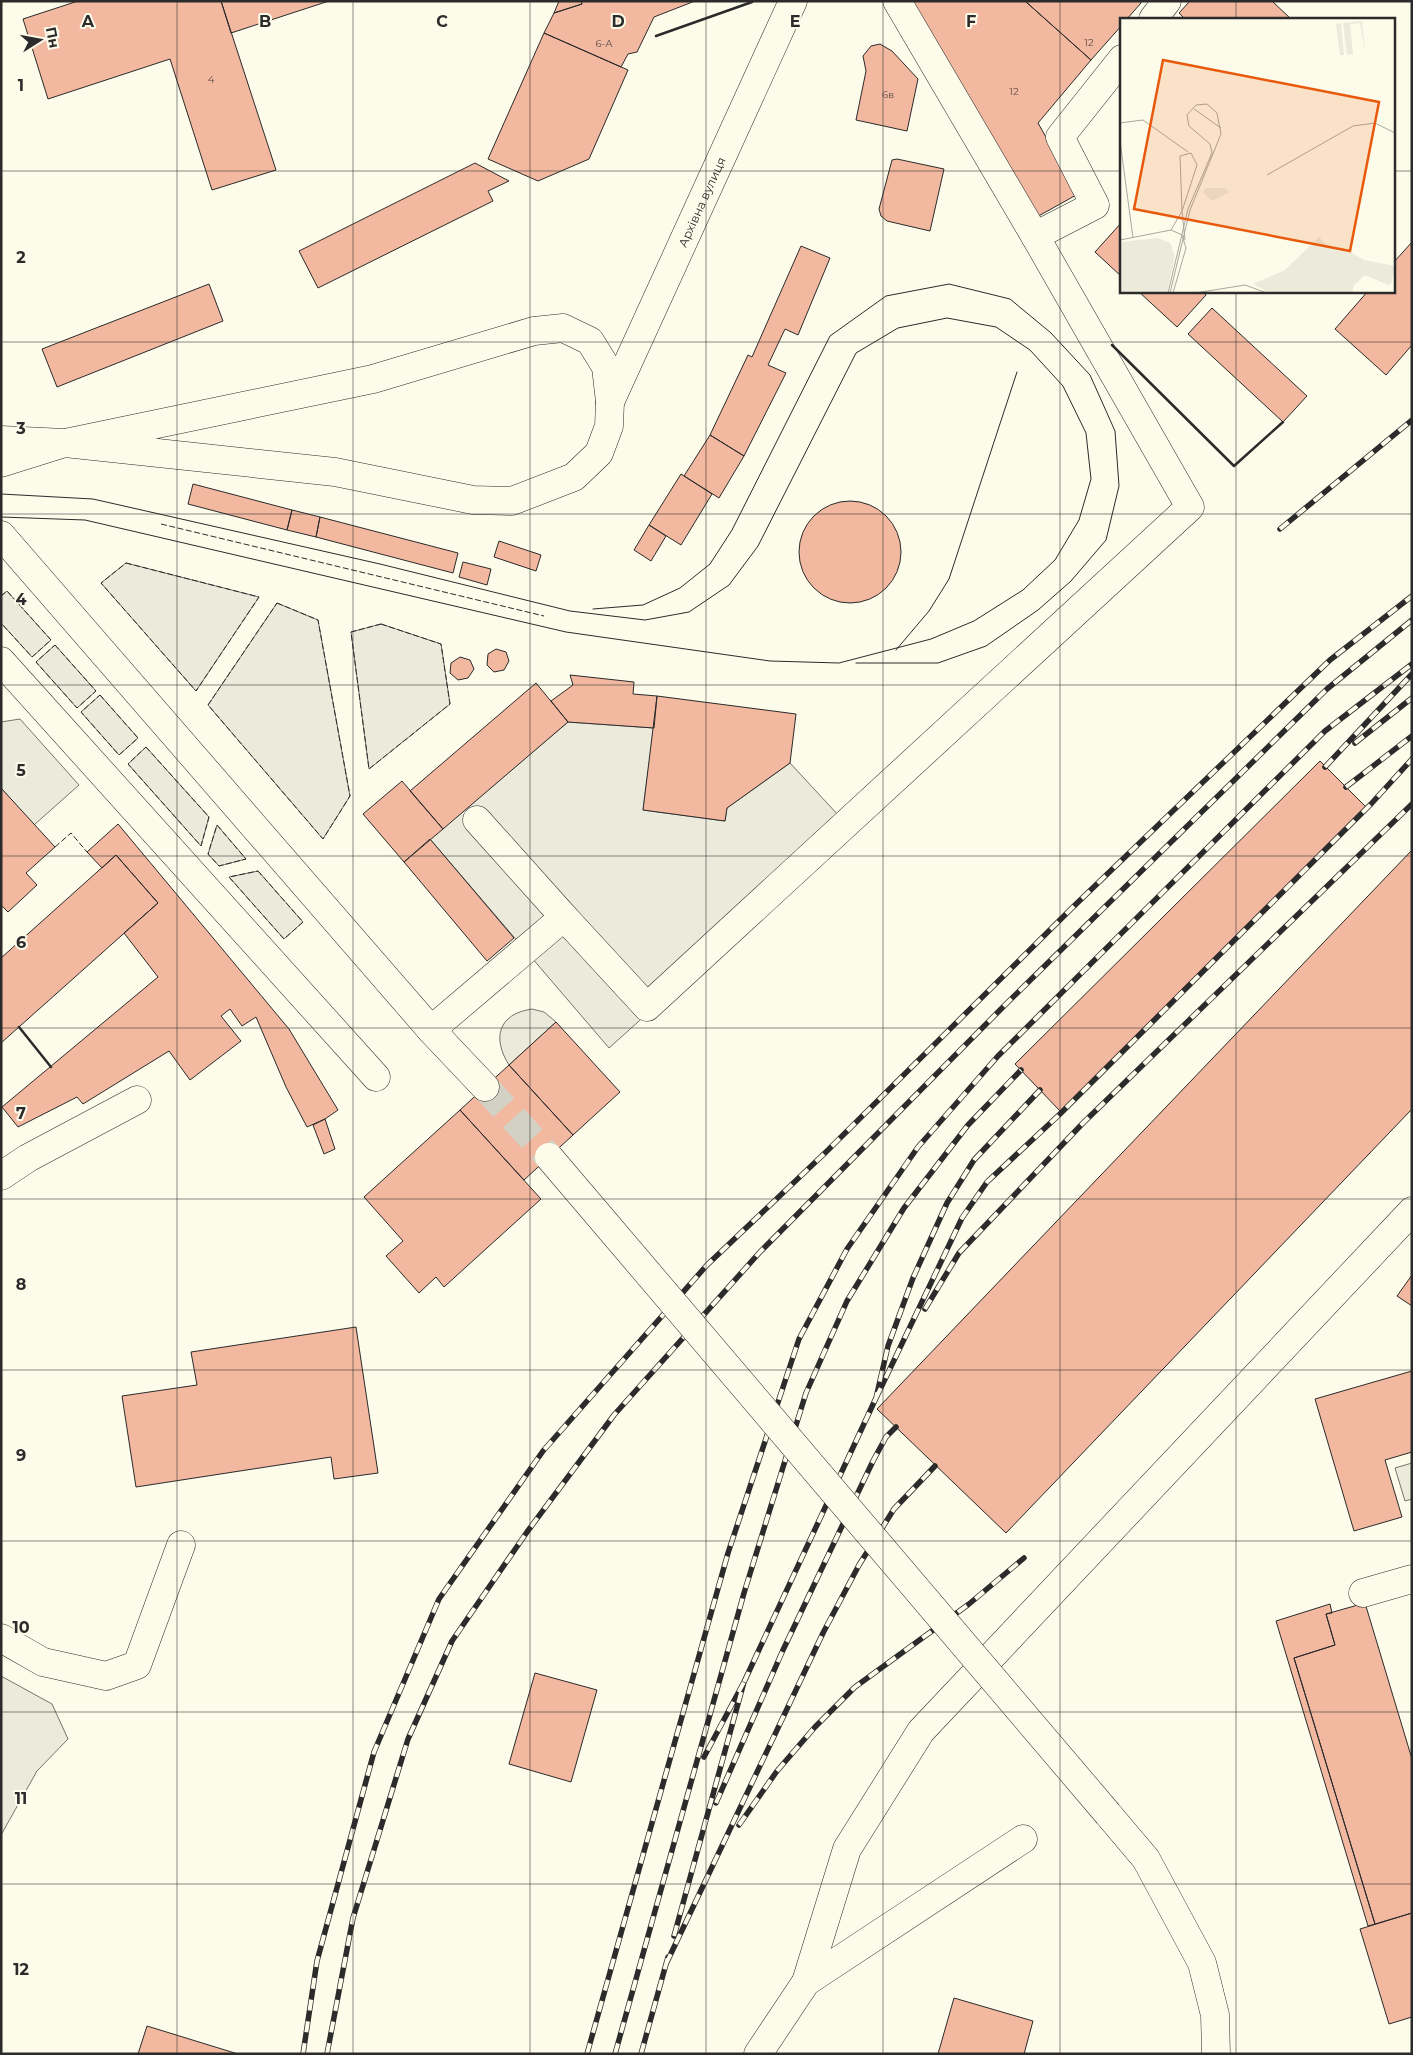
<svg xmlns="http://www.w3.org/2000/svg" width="1413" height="2055" viewBox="0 0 1413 2055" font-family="Montserrat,sans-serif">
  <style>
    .green { fill: #ecebdb; stroke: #74746e }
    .parking { fill: #eceadb; stroke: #74746e }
    .building { fill: #f2b8a0; stroke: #2b2b2b }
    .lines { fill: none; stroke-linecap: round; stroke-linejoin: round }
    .minor-tunnel { stroke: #d3d1c4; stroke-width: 28; stroke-dasharray: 28 14; stroke-linecap: butt }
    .minor-casing { stroke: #2b2b2b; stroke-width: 29 }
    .minor { stroke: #fdfbea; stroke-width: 28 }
    .tram { stroke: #2b2b2b; stroke-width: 1 }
    .rail-casing { stroke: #2b2b2b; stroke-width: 5.5 }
    .rail { stroke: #fdfbea; stroke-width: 4; stroke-dasharray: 11; stroke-linecap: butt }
    .minor-bridge-casing { stroke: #2b2b2b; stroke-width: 29; stroke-linecap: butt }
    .minor-bridge { stroke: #fdfbea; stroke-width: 28 }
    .fence { stroke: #2b2b2b; stroke-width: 1; stroke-dasharray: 6 2.5; stroke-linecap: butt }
    .wall { stroke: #2b2b2b; stroke-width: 2.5 }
    .grid { fill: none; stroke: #2b2b2b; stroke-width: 1; stroke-opacity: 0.55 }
    .labels { text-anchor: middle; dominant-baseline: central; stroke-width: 4; stroke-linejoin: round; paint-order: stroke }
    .number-label { font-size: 10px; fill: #5d4e48 }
    .street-label { font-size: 12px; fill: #2b2b2b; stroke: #fdfbea }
    .inset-road { fill: none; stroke: #a9a89e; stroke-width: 1 }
    .view { fill: #e8590c; fill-opacity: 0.15; stroke: #e8590c; stroke-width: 2.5 }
    .inset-edge { fill: none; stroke: #2b2b2b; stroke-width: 2.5 }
    .grid-label { font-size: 16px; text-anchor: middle; font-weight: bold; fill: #2b2b2b; stroke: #fdfbea; stroke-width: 4; stroke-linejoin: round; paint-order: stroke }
  </style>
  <rect width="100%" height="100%" fill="#fdfbea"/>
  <!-- green -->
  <path class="green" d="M 126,563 L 259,597 L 196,691 L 101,583 Z
    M 7,591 L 51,640 L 32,657 L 1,623 L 1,596 Z
    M 277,603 L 318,620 L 350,796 L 323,839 L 208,705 Z
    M 381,624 L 441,644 L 450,704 L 369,769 L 351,632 Z
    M 55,645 L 96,691 L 77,708 L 36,662 Z
    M 100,695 L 138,738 L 119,755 L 81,712 Z
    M 20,719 L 79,785 L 34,825 L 1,788 L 1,722 Z
    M 146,747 L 209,817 L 201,846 L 128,764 Z
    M 217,825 L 246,859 L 219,866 L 208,854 Z
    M 258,871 L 303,922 L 284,939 L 229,877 Z
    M 532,1009 L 544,1012 L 556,1022 L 509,1065 C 492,1038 498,1014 532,1009 Z
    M 1412,1463 L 1412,1499 L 1405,1501 L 1395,1468 Z
    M 1,1676 L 52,1704 L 68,1739 L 37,1771 L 1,1835 Z"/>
  <!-- parking -->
  <path class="parking" d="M 568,722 L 654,728 L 643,810 L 725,821 L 727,808 L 790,763 L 852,830 L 609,1048 L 430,839 Z"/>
  <!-- building -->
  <path class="building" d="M 78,1 L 221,1 L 276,170 L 212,190 L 170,59 L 48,99 L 23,19 Z
    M 221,1 L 329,1 L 231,33 Z
    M 559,1 L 581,1 L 582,4 L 554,13 Z
    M 581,1 L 695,1 L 654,17 L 637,52 L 628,54 L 621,67 L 544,33 L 554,13 L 582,4 Z
    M 912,1 L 1025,1 L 1091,60 L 1038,123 L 1078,194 L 1035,218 Z
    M 1025,1 L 1140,1 L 1141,3 L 1127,19 L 1122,19 L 1122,25 L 1091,60 Z
    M 1190,1 L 1272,1 L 1291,19 L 1185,19 L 1179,13 Z
    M 544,33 L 628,70 L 589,159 L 538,181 L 488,159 Z
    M 880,44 L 892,51 L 918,79 L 907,131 L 856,120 L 866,71 L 863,56 L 871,46 Z
    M 897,159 L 944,169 L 930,231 L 887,221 L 881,216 L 879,209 L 892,160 Z
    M 475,163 L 509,181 L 488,191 L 493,201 L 318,288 L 299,251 Z
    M 1122,222 L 1122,277 L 1095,252 Z
    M 1412,242 L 1412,345 L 1386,375 L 1335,329 L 1368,291 L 1394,291 L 1394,262 Z
    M 801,246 L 830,258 L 798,335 L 785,329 L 768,365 L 786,373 L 744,456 L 710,435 L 748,355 L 752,357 Z
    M 209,284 L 223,321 L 57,387 L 42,349 Z
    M 1138,291 L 1202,291 L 1206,295 L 1177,327 Z
    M 1212,308 L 1307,396 L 1283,422 L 1188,334 Z
    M 710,435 L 744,456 L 719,498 L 684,476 Z
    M 681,474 L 712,494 L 681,545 L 649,525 Z
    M 193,484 L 292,510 L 287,530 L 188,504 Z
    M799 552a51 51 0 1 1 102 0a51 51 0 1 1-102 0Z
    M 292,510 L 320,517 L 316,537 L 287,530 Z
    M 320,517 L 458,553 L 453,573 L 316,537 Z
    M 649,525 L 666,536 L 651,561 L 634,550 Z
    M 499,541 L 541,555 L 536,571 L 494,557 Z
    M 463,562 L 491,569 L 487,585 L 459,577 Z
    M 496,649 L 506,652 L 509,661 L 504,670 L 494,672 L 487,665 L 488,654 Z
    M 460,657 L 470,660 L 474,669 L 468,678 L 458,680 L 450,673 L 451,663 Z
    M 570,675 L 634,682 L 633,694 L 657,696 L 654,728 L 568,722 L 551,701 L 573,685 Z
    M 536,683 L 568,722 L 443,829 L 410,791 Z
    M 657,696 L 796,714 L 790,763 L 727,808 L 725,821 L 643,810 Z
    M 1320,761 L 1366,807 L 1060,1111 L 1015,1064 Z
    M 402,781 L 443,829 L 404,862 L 363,814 Z
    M 1,788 L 55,847 L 26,873 L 37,885 L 8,912 L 1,905 Z
    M 118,824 L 289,1029 L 338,1110 L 325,1119 L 307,1127 L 286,1087 L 256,1017 L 242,1026 L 230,1009 L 221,1016 L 241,1041 L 190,1080 L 169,1051 L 83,1104 L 77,1097 L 18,1127 L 2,1107 L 158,977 L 124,933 L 158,903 L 116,855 L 102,868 L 87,852 Z
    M 430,839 L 514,938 L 487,961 L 404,862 Z
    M 1412,850 L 1412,1109 L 1006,1533 L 877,1409 Z
    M 116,855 L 158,903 L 1,1043 L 1,958 Z
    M 556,1022 L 620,1092 L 573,1135 L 509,1065 Z
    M 509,1065 L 573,1135 L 524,1180 L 460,1110 Z
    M 460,1110 L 541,1199 L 444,1287 L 436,1277 L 419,1293 L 386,1256 L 403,1241 L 364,1197 Z
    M 325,1119 L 335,1149 L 324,1154 L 313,1125 Z
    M 1412,1275 L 1412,1306 L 1397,1296 Z
    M 356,1327 L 378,1473 L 334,1479 L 331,1457 L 136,1487 L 122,1396 L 197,1385 L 191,1352 Z
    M 1412,1371 L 1412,1452 L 1385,1460 L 1402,1517 L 1354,1531 L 1315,1399 Z
    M 1365,1603 L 1412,1759 L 1412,1913 L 1375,1924 L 1294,1658 L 1335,1645 L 1326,1614 Z
    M 1330,1604 L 1332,1613 L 1326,1614 L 1335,1645 L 1294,1658 L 1375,1924 L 1368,1926 L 1276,1621 Z
    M 535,1673 L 597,1690 L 571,1782 L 509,1764 Z
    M 1412,1913 L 1412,2017 L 1389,2024 L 1360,1929 Z
    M 954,1998 L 1033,2021 L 1024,2054 L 938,2054 Z
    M 147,2026 L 238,2054 L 138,2054 Z"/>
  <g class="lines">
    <!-- minor-tunnel -->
    <path class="minor-tunnel" d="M 485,1087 L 549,1157"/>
    <!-- minor casing -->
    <g class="minor-casing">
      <g id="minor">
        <path d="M 1153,19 L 1167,1"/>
        <path d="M 1035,236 L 1095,205 L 1060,137 L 1122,59"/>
        <path id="s1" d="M 610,402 L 793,1"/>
        <path d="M 1,440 L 65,443 L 335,472 L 473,500 L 512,501 L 574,477 L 599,453 L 609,426 L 610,402 L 606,367 L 590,341 L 563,328 L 534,331 L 373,379 L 75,441 L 65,443 L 1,463"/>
        <path d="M 1,535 L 431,1030 L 485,1087"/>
        <path d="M 1,661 L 376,1077"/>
        <path d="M 477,820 L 564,917"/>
        <path d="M 431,1030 L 564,917 L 647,1007 L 1190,507 L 1035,236 L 897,1"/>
        <path d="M 1,1176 L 28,1158 L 137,1100"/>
        <path d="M 1363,1593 L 1412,1579"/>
        <path d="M 1,1638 L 43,1662 L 106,1676 L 137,1665 L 181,1545"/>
        <path d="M 1108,1814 L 1146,1859 L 1202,1963 L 1215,2015 L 1216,2054"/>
        <path d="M 806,1982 L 847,1849 L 921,1731 L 1412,1211"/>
        <path d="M 758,2054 L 806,1982 L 1023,1839"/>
      </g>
    </g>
    <!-- minor -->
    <use href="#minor" class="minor"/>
    <!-- tram -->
    <path class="tram" d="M 1,494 L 93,499 L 380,564 L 570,611 L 645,620 L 689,612 L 729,585 L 758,546 L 856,353 L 898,328 L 947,318 L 996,327 L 1030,350 L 1063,386 L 1086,433 L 1091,479 L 1079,520 L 1055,560 L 1023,590 L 974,621 L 931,639 L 839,663 L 770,661 L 566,632 L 85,520 L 1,517
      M 593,609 L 643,605 L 680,588 L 710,564 L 732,530 L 830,336 L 886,296 L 949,284 L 1010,299 L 1051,333 L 1090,375 L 1115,431 L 1119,486 L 1106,540 L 1071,581 L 1038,610 L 986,646 L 938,663 L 856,663
      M 896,650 L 929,611 L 949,579 L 1017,372"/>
    <!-- rail casing -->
    <g class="rail-casing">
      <path id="rail" d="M 1280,529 L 1412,420
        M 1355,743 L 1412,698
        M 1325,767 L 1412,674
        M 1346,787 L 1412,736
        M 925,1309 L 959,1253 L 1083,1123 L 1412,804
        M 876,1398 L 962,1218 L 987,1182 L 1060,1114 L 1371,804 L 1412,759
        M 744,1682 L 876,1398 L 888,1346 L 913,1278 L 947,1203 L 974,1160 L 1040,1090
        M 716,1803 L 783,1650 L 873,1461 L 886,1437 L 896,1427
        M 739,1825 L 777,1771 L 815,1727 L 855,1687 L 969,1604 L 1024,1558
        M 674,1936 L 744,1682 L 704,1757
        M 666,1964 L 823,1633 L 859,1565 L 894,1509 L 935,1466
        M 303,2054 L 317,1961 L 374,1752 L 439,1599 L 543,1451 L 707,1265 L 827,1151 L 1073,907 L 1330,660 L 1412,596
        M 327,2054 L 353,1918 L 408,1739 L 452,1641 L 527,1532 L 614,1415 L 760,1252 L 1004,1006 L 1327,689 L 1412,620
        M 587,2054 L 728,1553 L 799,1339 L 847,1249 L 918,1147 L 998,1056 L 1325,731 L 1412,664
        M 615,2054 L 744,1593 L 806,1393 L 847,1301 L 904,1208 L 968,1125 L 1021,1070
        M 641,2054 L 668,1957"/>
    </g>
    <!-- rail -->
    <use href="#rail" class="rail"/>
    <!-- minor-bridge casing -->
    <g class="minor-bridge-casing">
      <path id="minor-bridge" d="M 549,1157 L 1108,1814"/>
    </g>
    <!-- minor-bridge -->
    <use href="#minor-bridge" class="minor-bridge"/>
    <!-- fence -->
    <path class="fence" d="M 161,524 L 544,616
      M 126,563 L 259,597 L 196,691 L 101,583 Z
      M 1,596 L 7,591 L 51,640 L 32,657 L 1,623
      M 277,603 L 318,620 L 350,796 L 323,839 L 208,705 Z
      M 381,624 L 441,644 L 450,704 L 369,769 L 351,632 Z
      M 55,645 L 96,691 L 77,708 L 36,662 Z
      M 100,695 L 138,738 L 119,755 L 81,712 Z
      M 146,747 L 209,817 L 201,846 L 128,764 Z
      M 217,825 L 246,859 L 219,866 L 208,854 Z
      M 55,847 L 71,833 L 87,852
      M 258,871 L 303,922 L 284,939 L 229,877 Z"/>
    <!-- wall -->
    <path class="wall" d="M 656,36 L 752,2
      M 1112,345 L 1234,466 L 1283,422
      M 19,1027 L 51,1067"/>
  </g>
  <!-- grid -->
  <path class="grid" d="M 177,1 L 177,2054M 353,1 L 353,2054M 530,1 L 530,2054M 706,1 L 706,2054M 883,1 L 883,2054M 1060,1 L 1060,2054M 1236,1 L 1236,19M 1,171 L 1122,171M 1394,171 L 1412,171M 1236,291 L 1236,2054M 1,342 L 1412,342M 1,514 L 1412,514M 1,685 L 1412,685M 1,856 L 1412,856M 1,1028 L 1412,1028M 1,1199 L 1412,1199M 1,1370 L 1412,1370M 1,1541 L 1412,1541M 1,1712 L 1412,1712M 1,1884 L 1412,1884"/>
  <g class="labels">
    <!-- number labels -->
    <g class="number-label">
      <text x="1089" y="42">12</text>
      <text x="604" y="43">6-А</text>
      <text x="211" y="79">4</text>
      <text x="1014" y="91">12</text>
      <text x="888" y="94">6в</text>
    </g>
    <!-- street labels -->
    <g class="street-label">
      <text stroke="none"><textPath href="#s1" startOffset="220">Архівна вулиця</textPath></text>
    </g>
  </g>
  <!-- overview -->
  <g transform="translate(1120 18)">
    <rect width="275" height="275" fill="#fdfbea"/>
    <path d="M 242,3 L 245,35 L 240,5 L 230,6 L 233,36 L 227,37 L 223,5 ZM 221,5 L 224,37 L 220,37 L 216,6 ZM 86,170 L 105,170 L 109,174 L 92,183 L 83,174 ZM 199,219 L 210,230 L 223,230 L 244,242 L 275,248 L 271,266 L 268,267 L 245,257 L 234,267 L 232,275 L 150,275 L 133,266 L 165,252 ZM 38,220 L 50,225 L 55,238 L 47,275 L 0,275 L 0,224 Z" fill="#ecebdb"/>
    <path class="inset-road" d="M 74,91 L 101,110M 0,105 L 23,102 L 68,134M 0,123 L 13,220M 147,157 L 233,108 L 255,105 L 275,115M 51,212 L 62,193 L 60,138 L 71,135 L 77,147 L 62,193 L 65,222M 0,222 L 51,212 L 62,217 L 66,230 L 53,275M 48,275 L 68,191 L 92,135 L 90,126 L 69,108 L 67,97 L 76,87 L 87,86 L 97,95 L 101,116 L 70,192 L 50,275M 75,275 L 125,267 L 147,275M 105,275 L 135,275"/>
    <path class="view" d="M 43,42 L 259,84 L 230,233 L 14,191 Z"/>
    <rect width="275" height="275" class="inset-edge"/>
  </g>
  <g class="grid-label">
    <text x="88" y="27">A</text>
    <text x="265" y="27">B</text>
    <text x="442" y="27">C</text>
    <text x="618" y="27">D</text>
    <text x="795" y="27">E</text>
    <text x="971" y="27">F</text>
    <text x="21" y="91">1</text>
    <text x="21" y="263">2</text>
    <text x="21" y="434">3</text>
    <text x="21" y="605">4</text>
    <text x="21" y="776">5</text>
    <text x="21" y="948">6</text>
    <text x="21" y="1119">7</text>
    <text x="21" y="1290">8</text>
    <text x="21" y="1461">9</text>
    <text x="21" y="1633">10</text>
    <text x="21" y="1804">11</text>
    <text x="21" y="1975">12</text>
  </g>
  <!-- border -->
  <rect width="1413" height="2055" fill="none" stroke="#2b2b2b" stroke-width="5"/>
  <!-- north arrow -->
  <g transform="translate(40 40) rotate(79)" stroke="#fdfbea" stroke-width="4" paint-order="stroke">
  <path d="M0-4L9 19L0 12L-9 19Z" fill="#2b2b2b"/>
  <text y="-8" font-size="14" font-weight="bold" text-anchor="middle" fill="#2b2b2b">Пн</text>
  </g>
</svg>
